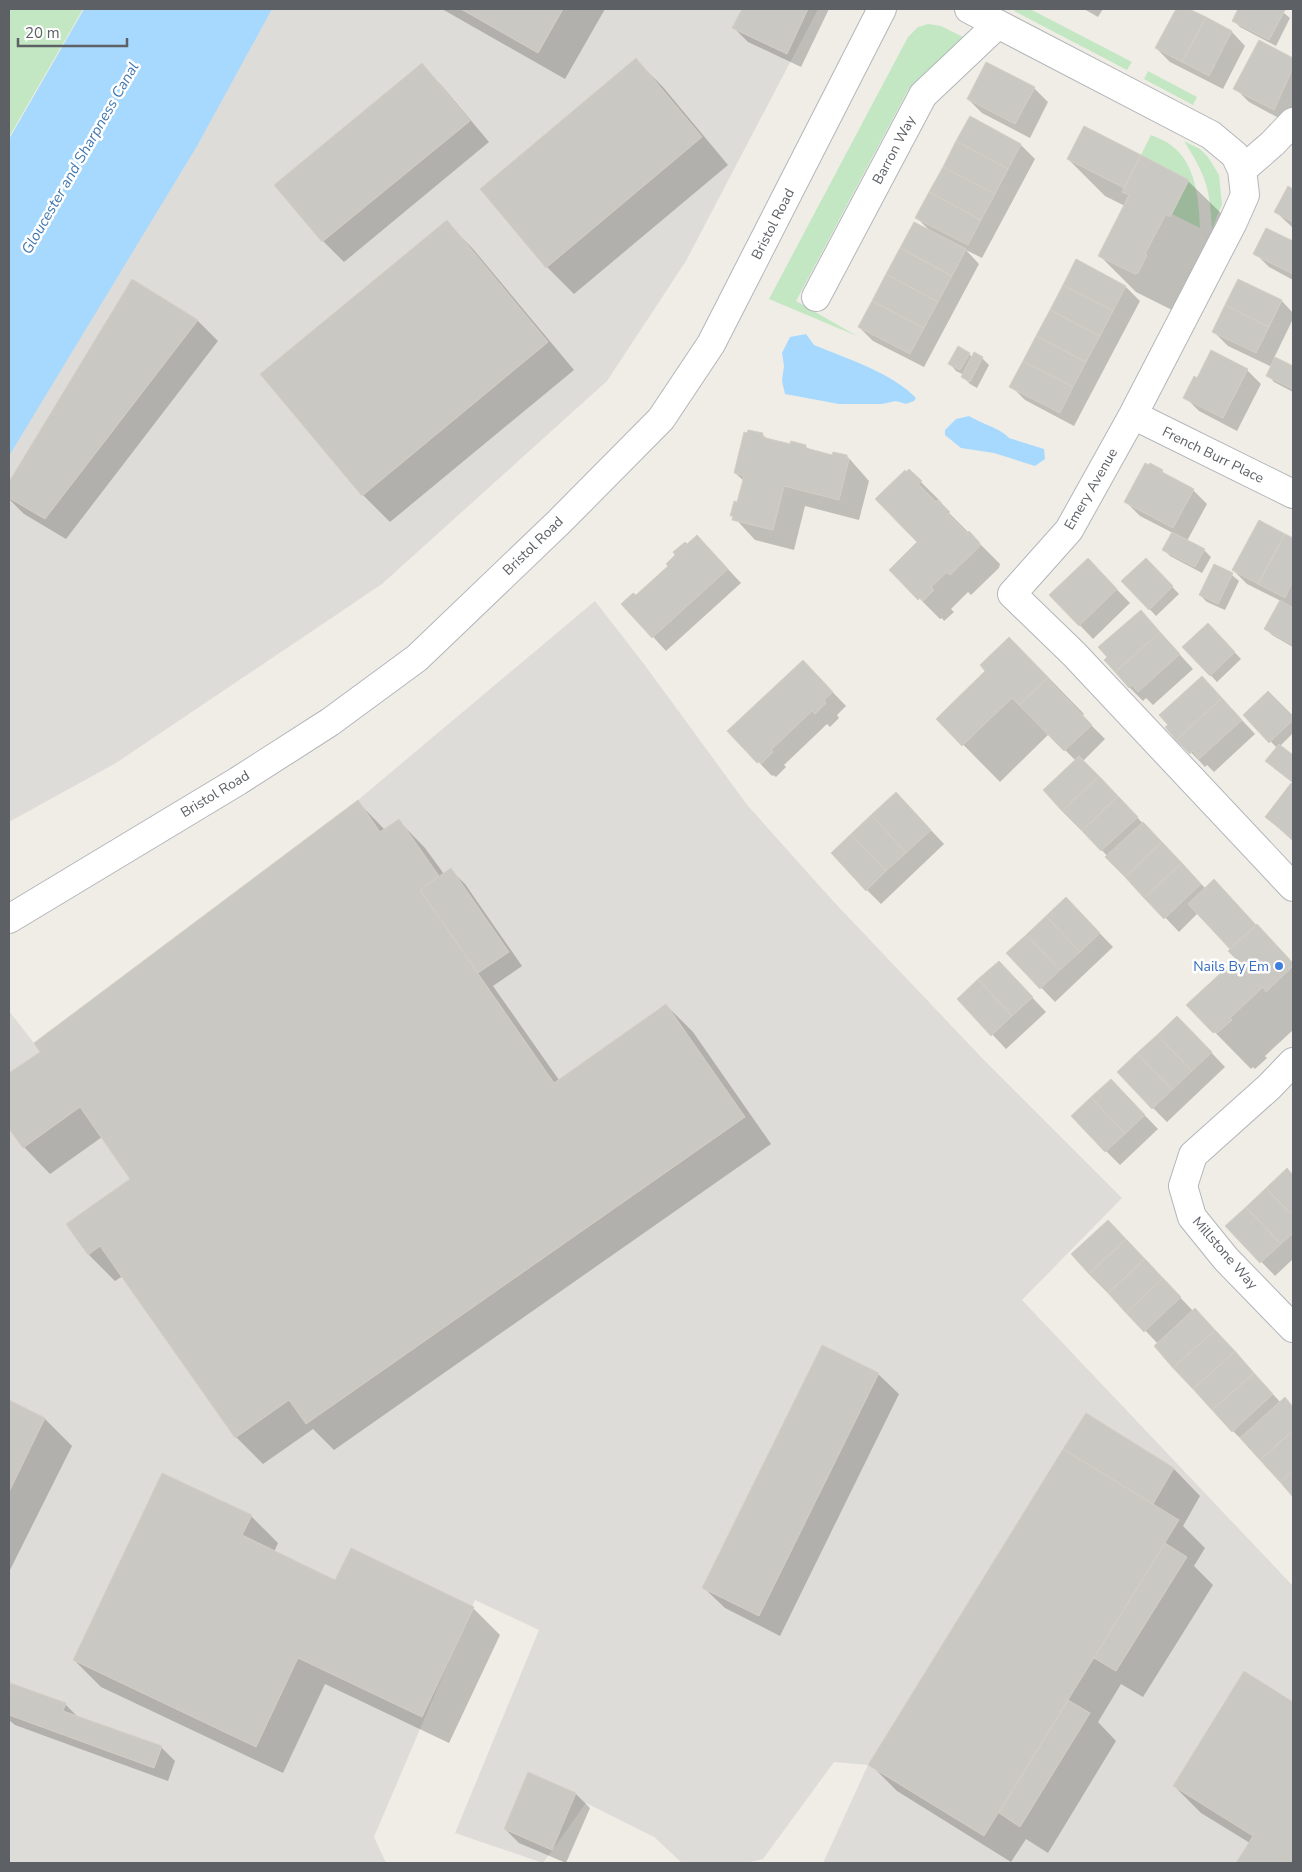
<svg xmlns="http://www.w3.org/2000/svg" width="1302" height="1872" viewBox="0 0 1302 1872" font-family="'Nunito Sans',sans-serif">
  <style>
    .industrial { fill: #dedcd8 }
    .green { fill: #c3e7c2 }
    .water { fill: #a7d9fe }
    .shadow { fill: #0003 }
    .building { fill: #cac8c3; stroke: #d4cfc4 }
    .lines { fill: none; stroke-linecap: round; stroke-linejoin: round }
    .minor-casing { stroke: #b3b6ba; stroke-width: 30 }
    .tertiary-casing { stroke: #b3b6ba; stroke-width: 30 }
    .minor { stroke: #fff; stroke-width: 28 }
    .tertiary { stroke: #fff; stroke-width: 28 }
    .shop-dot { fill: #3f7fe0; stroke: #fff; stroke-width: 2 }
    .labels { text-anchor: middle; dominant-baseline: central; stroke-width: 5; stroke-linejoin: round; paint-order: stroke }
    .street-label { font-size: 14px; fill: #5d6166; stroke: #fff }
    .shop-label { font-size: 14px; fill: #366cbe; stroke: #fff; text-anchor: end }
    .water-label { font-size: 15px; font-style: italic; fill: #4279b1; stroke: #fff }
  </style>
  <rect width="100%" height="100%" fill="#efede6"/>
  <!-- industrial -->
  <path class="industrial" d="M 271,9 L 818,9 L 686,261 L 607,381 L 382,584 L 116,763 L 9,822 L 9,455 Z
    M 595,601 L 644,664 L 748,806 L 834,902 L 982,1058 L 1122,1198 L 1022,1300 L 1293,1586 L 1293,1863 L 823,1863 L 868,1765 L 834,1762 L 763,1859 L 746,1863 L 682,1863 L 654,1837 L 586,1803 L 543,1863 L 455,1833 L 539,1630 L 475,1600 L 374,1837 L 386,1863 L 9,1863 L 9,1011 L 34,1043 L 358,800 Z"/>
  <!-- green -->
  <path class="green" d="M 9,9 L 83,9 L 9,137 Z
    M 1015,9 L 1030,9 L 1132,62 L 1127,70 L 1014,11 Z
    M 928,24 L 941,26 L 965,38 L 908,90 L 796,301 L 857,336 L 769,299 L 908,37 L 918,27 Z
    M 1148,71 L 1197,97 L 1193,105 L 1144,79 Z
    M 1151,135 C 1158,138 1166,141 1172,146 C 1196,164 1199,200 1200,228 L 1172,214 L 1189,180 L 1141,155 Z
    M 1184,141 L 1200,149 L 1208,157 L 1219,175 L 1222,204 L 1212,229 C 1210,188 1206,176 1184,141 Z"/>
  <!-- water -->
  <path class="water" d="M 84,9 L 272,9 L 197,146 L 9,456 L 9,139 Z
    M 806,334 L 814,345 C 847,359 891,372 916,398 L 914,401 L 906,404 L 896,401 L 882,404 L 839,404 L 785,394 L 782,381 L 784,366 L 782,353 L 790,337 Z
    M 969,416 C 980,423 1002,429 1009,438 L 1044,449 L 1045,459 L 1035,466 L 994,453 L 961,448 L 945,435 L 945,430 L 956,419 Z"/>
  <!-- shadow -->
  <path class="shadow" d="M 442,9 L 605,9 L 565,79 Z
    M 743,9 L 829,9 L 801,67 L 748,42 L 734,28 Z
    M 1084,9 L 1103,9 L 1098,17 Z
    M 1177,9 L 1187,9 L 1232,32 L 1245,46 L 1223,89 L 1170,62 L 1156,48 Z
    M 1240,9 L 1279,9 L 1290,18 L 1276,46 L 1240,27 L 1233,20 Z
    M 1259,42 L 1293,59 L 1293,111 L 1288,123 L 1249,102 L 1235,88 Z
    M 636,60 L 663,87 L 728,165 L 574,294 L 547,267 L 481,190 Z
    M 987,64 L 1034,88 L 1048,102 L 1030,138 L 982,113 L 968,99 Z
    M 422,65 L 442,86 L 489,142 L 344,262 L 323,241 L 276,185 Z
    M 970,118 L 1021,145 L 1035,159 L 982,258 L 966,250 L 979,264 L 924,367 L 873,341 L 859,327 L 930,231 L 917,218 Z
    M 1084,128 L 1188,181 L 1225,217 L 1207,252 L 1203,250 L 1182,291 L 1183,293 L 1172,310 L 1136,292 L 1099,255 L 1125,206 L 1105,196 L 1068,159 Z
    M 1288,188 L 1293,190 L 1293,228 L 1276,212 Z
    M 447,222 L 473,249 L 574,370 L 390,522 L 363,495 Z
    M 1267,229 L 1293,243 L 1293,280 L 1269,267 L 1255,253 Z
    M 1077,261 L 1126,287 L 1140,301 L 1074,426 L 1025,400 L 1011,386 Z
    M 132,281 L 198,321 L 218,341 L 66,539 L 24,514 L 9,499 L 9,484 Z
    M 1282,301 L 1293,313 L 1293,319 L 1274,358 L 1293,368 L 1293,392 L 1274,382 L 1268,375 L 1272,367 L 1228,346 L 1214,332 Z
    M 969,354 L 973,358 L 982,358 L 989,365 L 977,388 L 970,384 L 963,377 L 964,375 L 956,371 L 950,364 Z
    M 1247,370 L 1261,384 L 1237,431 L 1199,411 L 1185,397 Z
    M 762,434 L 767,439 L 806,447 L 809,450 L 833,456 L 847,456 L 869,481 L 859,520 L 805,506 L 794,550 L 755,540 L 732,515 L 738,503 L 744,481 L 735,473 Z
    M 909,470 L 942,503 L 940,504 L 1000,564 L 999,568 L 971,595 L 968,592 L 951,609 L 954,612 L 944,621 L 942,618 L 940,619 L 891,570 L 919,542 L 906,473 Z
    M 1162,471 L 1168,477 L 1193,490 L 1207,504 L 1187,541 L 1204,550 L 1211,557 L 1202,573 L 1170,556 L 1164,550 L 1173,533 L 1140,516 L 1126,502 Z
    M 1259,522 L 1293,540 L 1293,647 L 1272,635 L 1265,628 L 1281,601 L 1247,584 L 1233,570 Z
    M 697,536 L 741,583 L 666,651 L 623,604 L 636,597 L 670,566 Z
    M 1146,559 L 1179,594 L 1156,616 L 1123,581 Z
    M 1101,573 L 1130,603 L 1093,639 L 1051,595 Z
    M 1232,575 L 1239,581 L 1225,610 L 1207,602 L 1200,595 Z
    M 1141,612 L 1193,669 L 1153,705 L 1146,698 L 1143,701 L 1129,687 Z
    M 1208,624 L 1241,659 L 1217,682 L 1184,647 Z
    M 1046,675 L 1084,714 L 1082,716 L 1105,739 L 1083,761 L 1206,889 L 1257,926 L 1293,963 L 1293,1030 L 1265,1056 L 1267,1058 L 1255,1069 L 1253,1067 L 1251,1069 L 1188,1005 L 1237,959 L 1232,949 L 1198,913 L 1179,932 L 1045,790 L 1076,761 L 1049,734 L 1000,782 L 938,719 Z
    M 817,676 L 846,706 L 837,715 L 839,718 L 830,727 L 827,724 L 784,765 L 786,767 L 776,777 L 773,775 L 772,776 L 729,731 Z
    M 1216,692 L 1255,734 L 1214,772 L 1207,765 L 1205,767 L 1167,727 Z
    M 1268,692 L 1293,718 L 1293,733 L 1280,746 L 1293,757 L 1293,783 L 1274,768 L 1277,748 L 1245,715 Z
    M 1291,785 L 1293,787 L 1293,841 L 1266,817 Z
    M 358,802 L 385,830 L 399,821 L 425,848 L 444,874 L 451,870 L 465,884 L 522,966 L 493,986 L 559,1080 L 666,1005 L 693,1032 L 771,1144 L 334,1450 L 313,1429 L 263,1464 L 236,1437 L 123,1276 L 115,1281 L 88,1254 L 132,1179 L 102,1137 L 50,1174 L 24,1147 L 9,1126 L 9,1075 L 42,1052 Z
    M 910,808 L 944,844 L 881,904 L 867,890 Z
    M 1080,913 L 1113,947 L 1055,1002 L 1008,953 Z
    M 1012,976 L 1046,1012 L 1006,1049 L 959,999 Z
    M 1191,1031 L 1225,1067 L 1167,1122 L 1153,1108 Z
    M 1125,1095 L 1158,1129 L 1120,1165 L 1106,1151 Z
    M 1287,1170 L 1293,1176 L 1293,1259 L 1275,1276 L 1227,1226 Z
    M 1122,1236 L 1194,1312 L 1209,1324 L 1281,1403 L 1285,1399 L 1293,1408 L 1293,1495 L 1247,1445 L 1233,1431 L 1158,1344 L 1073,1254 Z
    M 878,1374 L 899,1394 L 780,1636 L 725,1608 L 704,1588 Z
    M 9,1401 L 45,1419 L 72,1446 L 9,1572 Z
    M 1086,1414 L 1174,1469 L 1200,1496 L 1183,1526 L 1205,1548 L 1194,1566 L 1213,1585 L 1143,1697 L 1121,1684 L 1098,1722 L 1116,1741 L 1048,1853 L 1026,1839 L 1011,1862 L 897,1791 L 870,1764 Z
    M 251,1516 L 278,1543 L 274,1552 L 336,1582 L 473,1608 L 500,1635 L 449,1743 L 325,1684 L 283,1773 L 101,1687 L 74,1660 Z
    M 1244,1673 L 1293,1703 L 1293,1863 L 1237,1863 L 1250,1843 L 1201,1813 L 1174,1786 Z
    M 10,1685 L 65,1704 L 78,1717 L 161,1747 L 175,1761 L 168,1781 L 15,1725 L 9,1720 L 9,1690 Z
    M 528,1774 L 576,1794 L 590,1808 L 566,1863 L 519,1843 L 505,1829 Z"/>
  <!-- building -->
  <path class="building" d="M 461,9 L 563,9 L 538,53 Z
    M 742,9 L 808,9 L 787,54 L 732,28 Z
    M 1176,9 L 1189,9 L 1206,17 L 1182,62 L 1155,48 Z
    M 1238,9 L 1281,9 L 1285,10 L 1269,40 L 1232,21 Z
    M 1206,17 L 1232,31 L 1209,76 L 1182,62 Z
    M 1259,40 L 1293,58 L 1293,68 L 1274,110 L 1233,89 Z
    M 636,58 L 702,137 L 546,268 L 480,189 Z
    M 986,62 L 1035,87 L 1015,124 L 967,99 Z
    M 422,63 L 470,121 L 322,242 L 274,185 Z
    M 970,116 L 1021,144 L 1008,169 L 956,141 Z
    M 1084,126 L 1141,155 L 1124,188 L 1067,159 Z
    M 956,141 L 1008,169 L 995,194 L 943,167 Z
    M 1141,155 L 1189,180 L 1170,217 L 1166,214 L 1145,254 L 1147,255 L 1138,273 L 1135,274 L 1098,256 L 1129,195 L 1122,192 Z
    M 943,167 L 995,194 L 981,220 L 929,192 Z
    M 1288,186 L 1293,189 L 1293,222 L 1274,212 Z
    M 929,192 L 981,220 L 968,245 L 915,218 Z
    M 447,220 L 548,342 L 362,496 L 260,374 Z
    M 914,222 L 966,249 L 952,276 L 900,248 Z
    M 1266,228 L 1293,241 L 1293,274 L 1253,254 Z
    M 900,248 L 952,276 L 938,302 L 886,274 Z
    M 1076,259 L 1126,286 L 1113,311 L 1063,285 Z
    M 886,274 L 938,302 L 924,328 L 872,301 Z
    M 132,279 L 198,320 L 45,519 L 9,498 L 9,482 Z
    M 1238,279 L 1282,300 L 1269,327 L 1225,305 Z
    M 1063,285 L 1113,311 L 1100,336 L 1050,310 Z
    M 872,301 L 924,328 L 910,354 L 858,327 Z
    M 1225,305 L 1269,327 L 1256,353 L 1212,332 Z
    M 1050,310 L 1100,336 L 1086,362 L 1036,336 Z
    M 1036,336 L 1086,362 L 1073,387 L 1023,361 Z
    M 958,346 L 970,353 L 960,370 L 948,364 Z
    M 1211,350 L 1248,369 L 1223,418 L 1183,398 L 1194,376 L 1197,378 Z
    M 974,352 L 983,357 L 970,382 L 961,377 Z
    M 1275,357 L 1293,366 L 1293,389 L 1266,376 Z
    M 1023,361 L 1073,387 L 1060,413 L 1009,387 Z
    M 748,430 L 763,433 L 762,437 L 790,444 L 791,441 L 806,445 L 806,448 L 832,455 L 833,452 L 847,455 L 847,458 L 849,459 L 839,500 L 784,486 L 773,530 L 732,520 L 733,516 L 730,516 L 734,501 L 737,502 L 744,476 L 734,473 L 744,432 L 747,433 Z
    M 1145,463 L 1149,465 L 1150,463 L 1163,470 L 1162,472 L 1194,489 L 1173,528 L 1124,502 Z
    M 909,469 L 922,481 L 918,484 L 936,502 L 938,500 L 950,512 L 948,514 L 967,533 L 969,531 L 980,543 L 979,545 L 980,546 L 950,575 L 947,572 L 931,587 L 934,590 L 923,601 L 920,598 L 918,600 L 889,570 L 917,542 L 875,499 L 905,470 L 906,472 Z
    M 1259,520 L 1285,534 L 1258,584 L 1232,570 Z
    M 1172,532 L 1205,549 L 1195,567 L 1162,550 Z
    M 1285,534 L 1293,538 L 1293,581 L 1285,598 L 1258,584 Z
    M 697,535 L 728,569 L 652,638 L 621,604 L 633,593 L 636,595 L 668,566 L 666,564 L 675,555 L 673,552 L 685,542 L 687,544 Z
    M 1088,558 L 1117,589 L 1079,626 L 1049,595 Z
    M 1146,558 L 1173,586 L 1149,610 L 1121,581 Z
    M 1214,564 L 1233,573 L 1218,604 L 1199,595 Z
    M 1280,600 L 1293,608 L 1293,645 L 1264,629 Z
    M 1141,610 L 1160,632 L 1115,672 L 1104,660 L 1107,657 L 1098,647 Z
    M 1208,623 L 1235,652 L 1210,676 L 1182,647 Z
    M 1160,632 L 1180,654 L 1138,692 L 1132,685 L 1129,688 L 1115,672 Z
    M 1009,637 L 1048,677 L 1019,705 L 1012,698 L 962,746 L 936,719 L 985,671 L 980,665 Z
    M 803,660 L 833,692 L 824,700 L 826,703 L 815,714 L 812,711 L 771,750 L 773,752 L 761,764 L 759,762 L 757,763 L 727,731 Z
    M 1202,676 L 1222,698 L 1176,740 L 1165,727 L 1168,725 L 1159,715 Z
    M 1047,678 L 1092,725 L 1064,751 L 1019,705 Z
    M 1268,691 L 1293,716 L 1293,720 L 1269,743 L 1243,715 Z
    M 1222,698 L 1242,720 L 1199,759 L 1193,751 L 1190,754 L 1176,740 Z
    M 1279,744 L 1293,755 L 1293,778 L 1291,781 L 1265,761 Z
    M 1079,756 L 1099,776 L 1062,811 L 1043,790 Z
    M 1099,776 L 1118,796 L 1082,831 L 1062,811 Z
    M 1291,783 L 1293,785 L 1293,839 L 1265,817 Z
    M 896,792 L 931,830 L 906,853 L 871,815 Z
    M 1118,796 L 1138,817 L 1101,851 L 1082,831 Z
    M 358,800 L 380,832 L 399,819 L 439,876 L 420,890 L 554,1083 L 666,1004 L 745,1117 L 306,1424 L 289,1400 L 235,1438 L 100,1246 L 88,1255 L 66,1224 L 130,1179 L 80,1107 L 23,1148 L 9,1129 L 9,1073 L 40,1052 L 34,1043 Z
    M 871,815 L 906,853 L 886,871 L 851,834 Z
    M 1143,822 L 1162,842 L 1125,877 L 1105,857 Z
    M 851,834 L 886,871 L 866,891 L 831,853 Z
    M 1162,842 L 1182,863 L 1144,898 L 1125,877 Z
    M 1182,863 L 1201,884 L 1164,919 L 1144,898 Z
    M 451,868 L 509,952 L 478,973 L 420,890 Z
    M 1214,879 L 1256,925 L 1230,949 L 1188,904 Z
    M 1066,897 L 1100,933 L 1080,952 L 1046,916 Z
    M 1046,916 L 1080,952 L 1060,970 L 1026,935 Z
    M 1257,924 L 1293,963 L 1293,966 L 1266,992 L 1263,987 L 1230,1018 L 1232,1020 L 1217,1033 L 1215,1032 L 1213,1033 L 1186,1005 L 1236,959 L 1228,951 Z
    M 1026,935 L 1060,970 L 1040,989 L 1006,953 Z
    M 999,961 L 1033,997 L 1012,1016 L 978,979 Z
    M 978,979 L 1012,1016 L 991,1036 L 957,999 Z
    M 1177,1016 L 1212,1052 L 1192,1071 L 1157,1035 Z
    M 1157,1035 L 1192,1071 L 1172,1090 L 1137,1053 Z
    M 1137,1053 L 1172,1090 L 1152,1109 L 1117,1072 Z
    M 1111,1079 L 1145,1115 L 1125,1134 L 1091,1097 Z
    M 1091,1097 L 1125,1134 L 1105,1152 L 1071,1116 Z
    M 1287,1168 L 1293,1175 L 1293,1216 L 1266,1188 Z
    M 1266,1188 L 1293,1216 L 1293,1233 L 1281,1244 L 1246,1207 Z
    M 1246,1207 L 1281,1244 L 1260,1263 L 1225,1226 Z
    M 1108,1220 L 1126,1239 L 1089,1274 L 1071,1254 Z
    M 1126,1239 L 1145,1259 L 1108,1293 L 1089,1274 Z
    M 1145,1259 L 1163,1278 L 1126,1313 L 1108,1293 Z
    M 1163,1278 L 1181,1297 L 1144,1332 L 1126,1313 Z
    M 1195,1308 L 1215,1330 L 1173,1368 L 1154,1346 Z
    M 1215,1330 L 1235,1351 L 1193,1389 L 1173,1368 Z
    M 822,1345 L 879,1373 L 759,1616 L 702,1588 Z
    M 1235,1351 L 1254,1373 L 1212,1410 L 1193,1389 Z
    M 1254,1373 L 1273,1394 L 1232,1432 L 1212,1410 Z
    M 1285,1397 L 1293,1407 L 1293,1430 L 1260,1460 L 1240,1438 Z
    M 9,1400 L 45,1418 L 9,1492 Z
    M 1086,1413 L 1174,1468 L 1153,1504 L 1063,1449 Z
    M 1293,1430 L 1293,1470 L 1280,1482 L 1260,1460 Z
    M 1063,1449 L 1179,1520 L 984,1836 L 868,1765 Z
    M 1293,1470 L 1293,1497 L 1280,1482 Z
    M 162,1473 L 252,1515 L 242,1535 L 335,1580 L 351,1548 L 474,1607 L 422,1717 L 298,1658 L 256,1747 L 73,1660 Z
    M 1165,1543 L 1187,1557 L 1116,1671 L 1094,1658 Z
    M 1244,1671 L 1293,1702 L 1293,1863 L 1236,1863 L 1253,1836 L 1173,1786 Z
    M 10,1683 L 66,1703 L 63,1711 L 162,1746 L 154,1768 L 9,1715 Z
    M 1068,1700 L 1090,1713 L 1020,1827 L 999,1813 Z
    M 528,1772 L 576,1793 L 552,1850 L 504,1829 Z"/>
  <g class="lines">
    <!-- minor casing -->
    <g class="minor-casing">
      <path id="minor" d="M 969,9 L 1211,135 L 1235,155 L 1242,170 L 1245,195 L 1233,222 L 1133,415 L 1069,530 L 1012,594 L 1074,654 L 1293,887
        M 1242,170 L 1273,143 L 1293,122
        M 816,297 L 923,95 L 998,24
        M 1133,415 L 1293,494
        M 1293,1062 L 1269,1087 L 1193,1155 L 1183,1186 L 1192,1217 L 1226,1259 L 1293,1328"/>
    </g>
    <!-- tertiary casing -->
    <g class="tertiary-casing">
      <path id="tertiary" d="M 9,919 L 238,781 L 330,722 L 417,658 L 559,522 L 661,419 L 711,344 L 882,9"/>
    </g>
    <!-- minor -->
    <use href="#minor" class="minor"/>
    <!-- tertiary -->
    <use href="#tertiary" class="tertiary"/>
  </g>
  <!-- markers -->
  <circle class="shop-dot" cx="1279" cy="966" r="5"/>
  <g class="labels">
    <!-- street labels -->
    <g class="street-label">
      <text transform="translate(894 150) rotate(-62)">Barron Way</text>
      <text transform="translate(773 224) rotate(-63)">Bristol Road</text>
      <text transform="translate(1213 455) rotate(26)">French Burr Place</text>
      <text transform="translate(1091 489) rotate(-60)">Emery Avenue</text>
      <text transform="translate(533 546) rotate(-44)">Bristol Road</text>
      <text transform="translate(215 794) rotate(-31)">Bristol Road</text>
      <text transform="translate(1225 1253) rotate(49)">Millstone Way</text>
    </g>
    <!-- shop labels -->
    <g class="shop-label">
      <text x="1269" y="966">Nails By Em</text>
    </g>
    <!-- water labels -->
    <g class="water-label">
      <text transform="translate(80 158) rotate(-60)">Gloucester and Sharpness Canal</text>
    </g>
  </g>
  <!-- border -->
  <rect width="1302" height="1872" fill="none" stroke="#5d6166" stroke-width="20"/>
  <!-- scale -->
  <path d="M18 38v8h109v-8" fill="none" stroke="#5d6166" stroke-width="2.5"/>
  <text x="25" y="38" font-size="15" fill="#5d6166" stroke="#ffffff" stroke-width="4" paint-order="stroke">20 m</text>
</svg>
